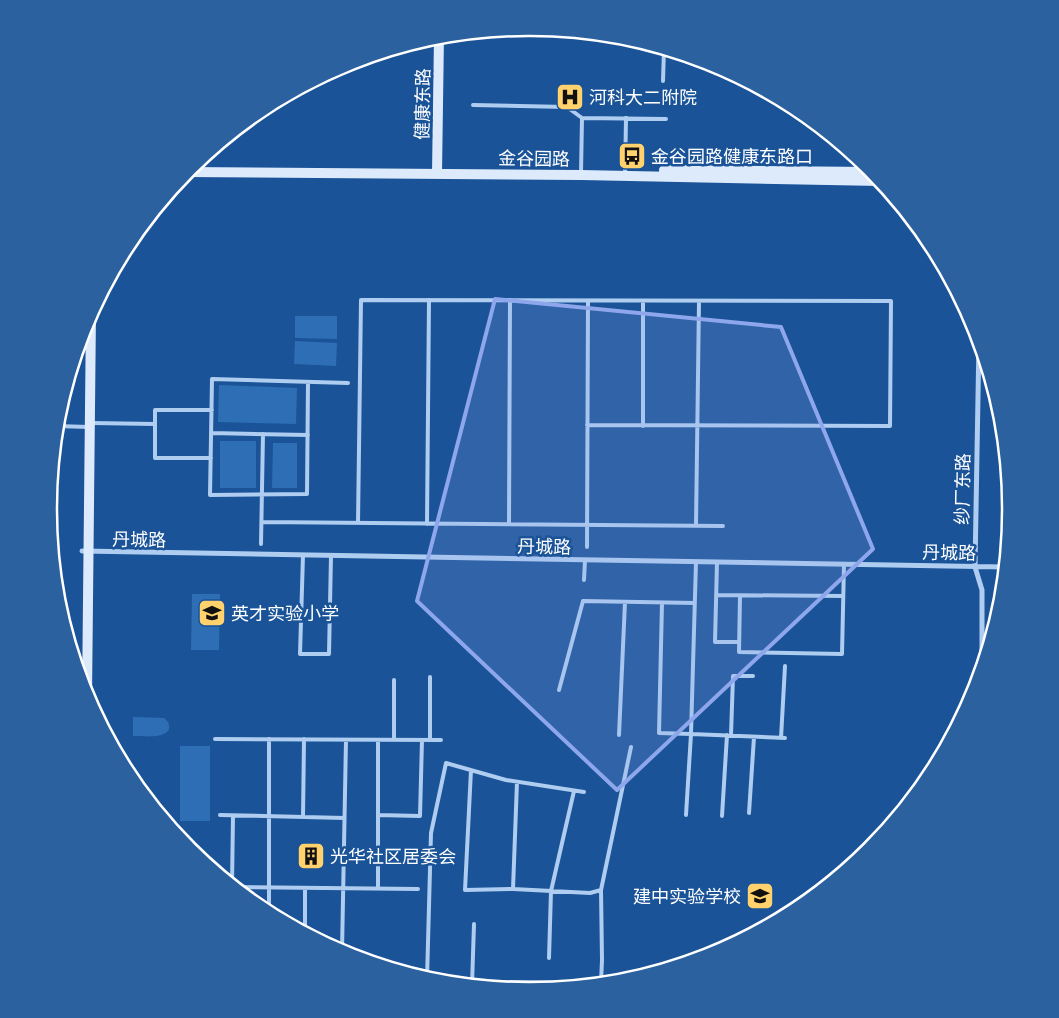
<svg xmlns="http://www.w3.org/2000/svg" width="1059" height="1018" viewBox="0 0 1059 1018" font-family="'Noto Sans','Noto Sans SC',sans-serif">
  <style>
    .green { fill: #2e6eb4 }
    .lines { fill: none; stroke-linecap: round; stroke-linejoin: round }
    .lane { stroke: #aecdf0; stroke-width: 4 }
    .street { stroke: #aecdf0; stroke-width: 5 }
    .secondary { stroke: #dceafb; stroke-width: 10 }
    .marked { fill: #8ea6ec; fill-opacity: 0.2; stroke: #8ea6ec; stroke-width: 4; stroke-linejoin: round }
    .labels { text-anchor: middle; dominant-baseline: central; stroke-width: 5; stroke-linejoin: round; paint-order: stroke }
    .poi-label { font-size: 18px; fill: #fff; stroke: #1a5397; text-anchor: start }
    .street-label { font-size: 18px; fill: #fff; stroke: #1a5397 }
    .rim { fill: none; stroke: #fff; stroke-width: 2.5 }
  </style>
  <rect width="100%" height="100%" fill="#1a5397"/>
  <!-- green -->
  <path class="green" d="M 295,316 L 337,316 L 337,339 L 295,338 Z
    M 295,341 L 337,343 L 336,366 L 294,364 Z
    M 219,385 L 297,388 L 296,424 L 218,422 Z
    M 220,441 L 256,441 L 256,488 L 220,488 Z
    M 273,443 L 297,443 L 297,488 L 272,488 Z
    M 192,594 L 220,594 L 219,650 L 191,650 Z
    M 133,717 L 164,718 C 168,721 170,724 169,729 C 166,739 142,736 133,736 Z
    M 180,746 L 210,746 L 210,821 L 180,821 Z"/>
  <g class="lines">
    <!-- lane -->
    <path class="lane" d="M 663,81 L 664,49
      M 473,105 L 567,107 L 582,118 L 666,119
      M 581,173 L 582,118
      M 625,176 L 626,118
      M 308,382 L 307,494 L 210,495 L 212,379 L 348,383
      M 92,423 L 155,424
      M 56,426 L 89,427
      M 643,426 L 643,301
      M 211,433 L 308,435
      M 211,458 L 155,458 L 155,410 L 212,410
      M 262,522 L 723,526
      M 358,523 L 361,300 L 891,301 L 890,426 L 587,425
      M 427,524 L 429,300
      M 509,524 L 510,300
      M 696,526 L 699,301
      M 261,544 L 263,434
      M 587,547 L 588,301
      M 303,555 L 300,654 L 329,654 L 331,556
      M 696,562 L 691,734 L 785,738
      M 717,562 L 715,642 L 739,642
      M 584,580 L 585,560
      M 716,595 L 843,596
      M 740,596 L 739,652 L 842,654 L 844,564
      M 662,603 L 659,733 L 691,734 L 686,815
      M 559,690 L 583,601 L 695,603
      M 619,735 L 625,602
      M 731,735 L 733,676 L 753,676
      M 781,738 L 785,666
      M 215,739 L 441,740
      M 394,740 L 394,680
      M 430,740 L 430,677
      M 471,770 L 465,890 L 513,889 L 590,893 L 601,890
      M 749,813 L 754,737
      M 220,815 L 344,818
      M 378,815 L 420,816 L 422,740
      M 722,816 L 727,735
      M 303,817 L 304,739
      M 232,885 L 233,816
      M 235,887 L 418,889
      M 378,889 L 378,740
      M 513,889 L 517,782
      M 269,913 L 269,739
      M 305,932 L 305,888
      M 342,952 L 346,740
      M 549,958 L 551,891 L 574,791
      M 427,979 L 431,833 L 446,763 L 506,780 L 584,792
      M 601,983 L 602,960 L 601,890 L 631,747
      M 472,985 L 474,924"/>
    <!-- street -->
    <path class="street" d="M 979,340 L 975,567 L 982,590 L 982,668
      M 82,551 L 1005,567"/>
    <!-- secondary -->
    <path class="secondary" d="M 664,170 L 873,172
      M 187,172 L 581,175 L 880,181
      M 437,173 L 439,36
      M 87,697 L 91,312
      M 472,985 L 572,986"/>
  </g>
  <!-- marked area -->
  <path class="marked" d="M 495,299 L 781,327 L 873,549 L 617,790 L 417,601 Z"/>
  <!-- icons -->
  <defs>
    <g id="hospital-square" transform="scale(1.4375)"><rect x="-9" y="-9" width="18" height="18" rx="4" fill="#ffd26d" stroke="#1a5397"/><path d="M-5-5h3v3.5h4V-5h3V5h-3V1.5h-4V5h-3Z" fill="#111"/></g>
    <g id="bus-square" transform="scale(1.4375)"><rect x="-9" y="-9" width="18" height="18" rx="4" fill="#ffd26d" stroke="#1a5397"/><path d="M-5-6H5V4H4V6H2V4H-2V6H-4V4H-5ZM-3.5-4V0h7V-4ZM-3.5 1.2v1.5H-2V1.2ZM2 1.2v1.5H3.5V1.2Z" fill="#111"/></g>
    <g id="school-square" transform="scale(1.4375)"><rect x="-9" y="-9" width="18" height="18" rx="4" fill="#ffd26d" stroke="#1a5397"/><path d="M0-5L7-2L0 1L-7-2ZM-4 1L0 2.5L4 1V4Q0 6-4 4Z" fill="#111"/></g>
    <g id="building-square" transform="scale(1.4375)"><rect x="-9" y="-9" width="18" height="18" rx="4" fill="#ffd26d" stroke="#1a5397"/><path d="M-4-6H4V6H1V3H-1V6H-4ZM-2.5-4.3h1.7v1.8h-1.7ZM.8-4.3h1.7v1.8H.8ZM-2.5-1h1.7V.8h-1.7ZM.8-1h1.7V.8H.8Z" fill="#111"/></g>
  </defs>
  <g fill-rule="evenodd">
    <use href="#hospital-square" x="570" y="97"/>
    <use href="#bus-square" x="632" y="156"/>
    <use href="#school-square" x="212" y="613"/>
    <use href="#building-square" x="311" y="856"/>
    <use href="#school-square" x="760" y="896"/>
  </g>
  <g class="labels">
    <!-- poi labels -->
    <g class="poi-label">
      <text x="589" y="97">河科大二附院</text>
      <text x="651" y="156">金谷园路健康东路口</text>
      <text x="231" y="613">英才实验小学</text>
      <text x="330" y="856">光华社区居委会</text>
      <text x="741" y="896" text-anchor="end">建中实验学校</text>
    </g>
    <!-- street labels -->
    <g class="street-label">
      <text transform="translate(422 104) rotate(-89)">健康东路</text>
      <text transform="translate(534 158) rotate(1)">金谷园路</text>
      <text transform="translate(962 489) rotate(-89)">纱厂东路</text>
      <text transform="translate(139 539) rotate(1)">丹城路</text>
      <text transform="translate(544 546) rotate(1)">丹城路</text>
      <text transform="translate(949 552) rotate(1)">丹城路</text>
    </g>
  </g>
  <!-- crop -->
  <path d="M0 0H1059V1018H0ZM529 36H530A472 472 0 0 1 1002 508V510A472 472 0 0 1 530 982H529A472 472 0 0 1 57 510V508A472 472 0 0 1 529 36Z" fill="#2c619f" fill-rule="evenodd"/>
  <path class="rim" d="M529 36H530A472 472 0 0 1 1002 508V510A472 472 0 0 1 530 982H529A472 472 0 0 1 57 510V508A472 472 0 0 1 529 36Z"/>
</svg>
